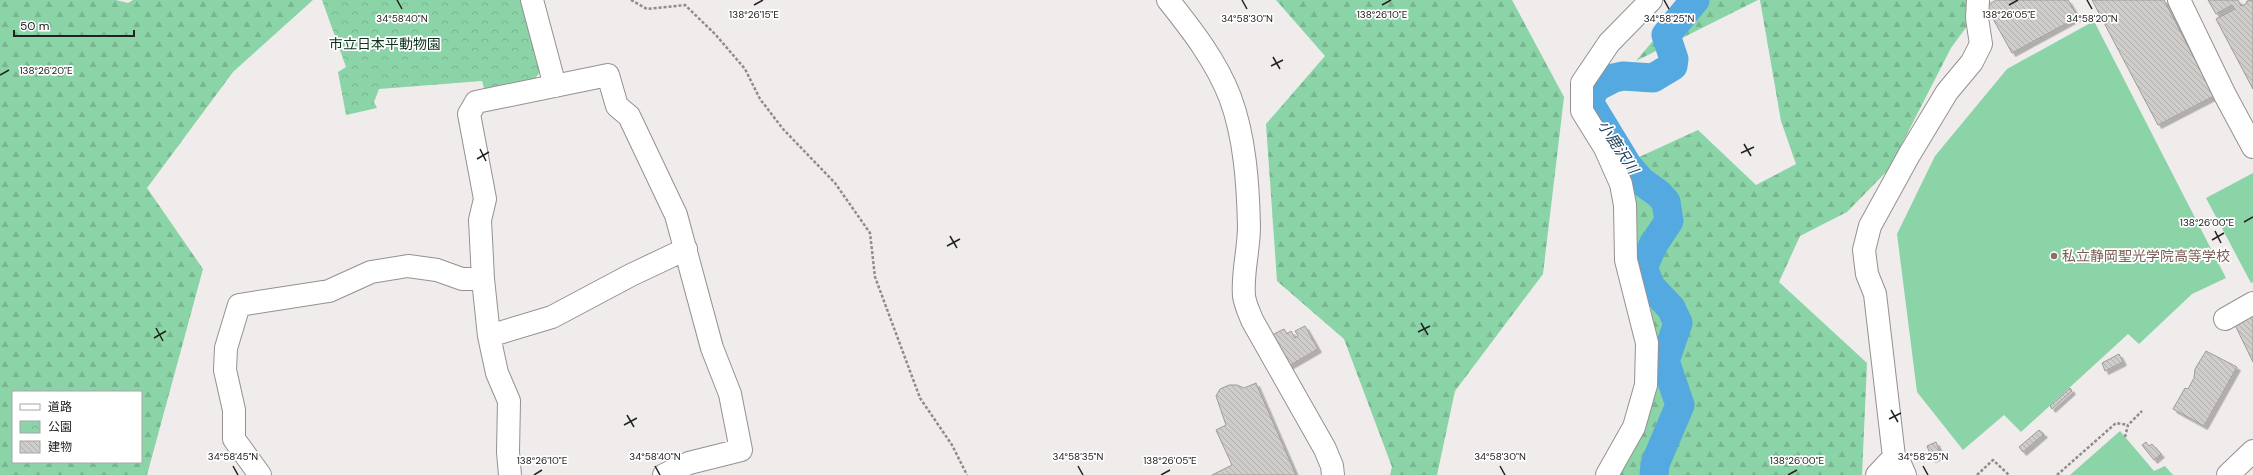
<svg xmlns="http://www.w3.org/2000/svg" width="2253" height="475" viewBox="0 0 2253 475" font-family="'DM Sans','Noto Sans JP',sans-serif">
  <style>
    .green { fill: #8ad4a7 }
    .forest { fill: url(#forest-firs); fill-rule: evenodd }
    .park { fill: url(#park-crowns) }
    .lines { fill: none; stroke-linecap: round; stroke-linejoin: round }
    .river { stroke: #54a9e0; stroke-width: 29 }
    .building { fill: url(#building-back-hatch); stroke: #9e9b99; filter: url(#shadow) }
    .minor-casing { stroke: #959190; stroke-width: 24 }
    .path { stroke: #8f8c8b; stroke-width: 2.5; stroke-dasharray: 3 2; stroke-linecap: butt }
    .minor { stroke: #fff; stroke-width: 22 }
    .ticks { fill: none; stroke: #232121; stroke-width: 1.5 }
    .education-dot { fill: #8d6e63; stroke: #fff; stroke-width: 1.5 }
    .labels { text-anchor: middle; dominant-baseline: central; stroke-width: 3.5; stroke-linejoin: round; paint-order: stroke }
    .park-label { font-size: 14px; fill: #0b321d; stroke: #fff }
    .education-label { font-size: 14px; fill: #785e54; stroke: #fff; text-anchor: start }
    .water-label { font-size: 15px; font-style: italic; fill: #1f435b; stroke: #fff }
    .ticks-label { font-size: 10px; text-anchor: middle; fill: #232121; stroke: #fff; stroke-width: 3.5; stroke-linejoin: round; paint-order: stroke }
  </style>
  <defs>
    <pattern id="forest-firs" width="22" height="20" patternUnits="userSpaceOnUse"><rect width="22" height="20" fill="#8ad4a7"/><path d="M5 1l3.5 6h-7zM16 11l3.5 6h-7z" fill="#77b68f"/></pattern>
    <pattern id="park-crowns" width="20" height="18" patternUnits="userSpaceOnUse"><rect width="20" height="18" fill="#8ad4a7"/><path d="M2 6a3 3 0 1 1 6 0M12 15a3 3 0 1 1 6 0" fill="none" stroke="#77b68f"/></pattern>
    <pattern id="building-back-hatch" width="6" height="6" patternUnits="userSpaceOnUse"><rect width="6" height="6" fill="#cfccca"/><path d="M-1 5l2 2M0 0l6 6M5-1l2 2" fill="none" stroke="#b1afad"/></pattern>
    <filter id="shadow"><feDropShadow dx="3.5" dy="3.5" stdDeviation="0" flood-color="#0004"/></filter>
  </defs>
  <rect width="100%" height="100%" fill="#f0eceb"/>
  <!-- green -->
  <path class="green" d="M 2094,21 L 2226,278 L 2192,294 L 2139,344 L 2128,334 L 2021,432 L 2004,415 L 1963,450 L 1917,392 L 1897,234 L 1935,156 L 2007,69 Z
    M 2253,173 L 2253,282 L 2251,283 L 2206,198 Z
    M 2120,431 L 2154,471 L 2165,466 L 2173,475 L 2070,475 Z"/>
  <!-- forest -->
  <path class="forest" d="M 0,0 L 116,0 L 128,3 L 133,0 L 313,0 L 233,72 L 147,188 L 203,269 L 147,475 L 0,475 ZM 13,392 L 141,392 L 141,462 L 13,462 Z
    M 1276,0 L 1512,0 L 1564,97 L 1543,274 L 1455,391 L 1437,475 L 1390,475 L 1392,467 L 1344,339 L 1277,281 L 1266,124 L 1325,56 Z
    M 1686,0 L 1758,0 L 1636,61 L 1682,6 Z
    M 1760,0 L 1986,0 L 1951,48 L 1889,169 L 1847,212 L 1800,236 L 1779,282 L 1867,363 L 1862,475 L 1618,475 L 1651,410 L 1651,303 L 1634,253 L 1632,214 L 1637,158 L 1698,130 L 1756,185 L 1796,164 L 1781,121 Z"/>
  <!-- park -->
  <path class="park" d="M 322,0 L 526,0 L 542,69 L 532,83 L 486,95 L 482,81 L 379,89 L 374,102 L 377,108 L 346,115 L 338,72 L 346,67 Z"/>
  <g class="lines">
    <!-- river -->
    <path class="river" d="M 1654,475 L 1655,464 L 1680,405 L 1665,361 L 1678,323 L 1671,308 L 1651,287 L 1643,268 L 1653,245 L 1669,221 L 1666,202 L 1659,194 L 1641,181 L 1628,166 L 1589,102 L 1595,88 L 1614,78 L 1623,76 L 1653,78 L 1673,66 L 1674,59 L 1666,35 L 1695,0"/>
  </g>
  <!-- building -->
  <path class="building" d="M 1996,0 L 2068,0 L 2078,17 L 2012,53 L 1986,6 Z
    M 2092,0 L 2164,0 L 2214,96 L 2158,125 Z
    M 2208,0 L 2238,0 L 2241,6 L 2246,4 L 2247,1 L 2253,0 L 2253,89 L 2216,19 L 2235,9 L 2232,5 L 2216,14 Z
    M 2253,313 L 2253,362 L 2235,325 Z
    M 1305,326 L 1318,349 L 1287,367 L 1272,335 L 1284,329 L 1287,334 L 1291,331 L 1295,338 L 1298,336 L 1295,331 Z
    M 2206,351 L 2237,367 L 2204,426 L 2173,409 L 2185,388 L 2188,389 L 2194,378 L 2195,369 Z
    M 2119,354 L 2123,362 L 2105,371 L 2102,363 Z
    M 1256,383 L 1296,475 L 1212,475 L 1232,465 L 1216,430 L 1226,425 L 1216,396 L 1220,389 L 1229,385 L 1237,385 L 1244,388 Z
    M 2070,388 L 2072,391 L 2052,409 L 2050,406 Z
    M 2039,430 L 2044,434 L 2023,452 L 2019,447 Z
    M 1936,442 L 1941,455 L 1932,459 L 1927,446 Z
    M 2146,442 L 2149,446 L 2152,444 L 2161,454 L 2154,460 L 2142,445 Z"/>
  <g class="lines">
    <!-- minor casing -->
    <g class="minor-casing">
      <path id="minor" d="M 532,0 L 555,86
        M 1168,0 C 1192,30 1216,61 1230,97 C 1245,137 1248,184 1249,226 C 1249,250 1242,273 1244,296 C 1245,304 1249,312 1252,320 L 1325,449 L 1332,466 L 1333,475
        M 2179,0 L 2225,95 L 2253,147
        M 2225,319 L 2253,303
        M 489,336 L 552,317 L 631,275 L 686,249
        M 260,475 L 234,439 L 234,410 L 225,370 L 226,348 L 239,305 L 329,291 L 371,272 L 408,266 L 437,270 L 462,279 L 483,279
        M 510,475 L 508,452 L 509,401 L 497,373 L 489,336 L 483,279 L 480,220 L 485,199 L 469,114 L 476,102 L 608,75 L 617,106 L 629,116 L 676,215 L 712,348 L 730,394 L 741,450 L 689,463 L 664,475
        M 1607,475 L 1634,427 L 1646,385 L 1647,343 L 1626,260 L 1625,205 L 1621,184 L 1605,148 L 1582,111 L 1582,83 L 1609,43 L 1651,0
        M 1877,475 L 1894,457
        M 1905,475 L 1900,464 L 1894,457 L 1875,294 L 1867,274 L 1864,250 L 1870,226 L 1909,155 L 1947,92 L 1972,62 L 1981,44 L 1977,18 L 1978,0
        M 2228,475 L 2253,451"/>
    </g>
    <!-- path -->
    <path class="path" d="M 631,0 L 647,9 L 685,5 L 715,34 L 745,69 L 760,99 L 783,129 L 835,183 L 870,233 L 875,277 L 920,398 L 952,445 L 967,475
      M 2125,437 L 2128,425 L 2142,411
      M 1977,475 L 1993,460 L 2009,475
      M 2057,475 L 2116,423 L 2128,425"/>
    <!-- minor -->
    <use href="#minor" class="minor"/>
  </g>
  <!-- ticks -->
  <path class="ticks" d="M 397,0 L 402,9M 1242,0 L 1247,9M 1664,0 L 1669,9M 2087,0 L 2092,9M 754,5 L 763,0M 1382,5 L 1391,0M 2009,5 L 2018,0M 1273,57 L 1280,69M 1271,66 L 1283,60M 0,75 L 9,70M 1744,144 L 1751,156M 480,149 L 486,161M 1741,153 L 1754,147M 477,159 L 489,152M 2244,222 L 2253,217M 2215,231 L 2221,243M 950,236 L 957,248M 2212,240 L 2224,233M 947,246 L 960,239M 1421,323 L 1428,335M 156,328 L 163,341M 1418,332 L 1430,326M 154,338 L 166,331M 1891,410 L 1898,422M 627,415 L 634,427M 1889,419 L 1901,413M 624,425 L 637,418M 233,466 L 238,475M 655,466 L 660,475M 1078,466 L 1083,475M 1500,466 L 1505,475M 1923,466 L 1928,475M 534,475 L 542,470M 1161,475 L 1170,470M 1788,475 L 1797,470"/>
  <!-- markers -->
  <circle class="education-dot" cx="2054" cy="256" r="4"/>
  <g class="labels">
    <!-- park labels -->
    <g class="park-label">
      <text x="385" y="44">市立日本平動物園</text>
    </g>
    <!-- education labels -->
    <g class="education-label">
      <text x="2062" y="256">私立静岡聖光学院高等学校</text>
    </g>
    <!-- water labels -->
    <g class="water-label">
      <text transform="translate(1618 147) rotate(57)">小鹿沢川</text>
    </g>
  </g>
  <g class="ticks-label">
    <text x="1382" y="18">138°26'10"E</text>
    <text x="754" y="18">138°26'15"E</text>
    <text x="2009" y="18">138°26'05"E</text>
    <text x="402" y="22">34°58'40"N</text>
    <text x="1247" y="22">34°58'30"N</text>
    <text x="1669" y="22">34°58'25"N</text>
    <text x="2092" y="22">34°58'20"N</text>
    <text x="46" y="74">138°26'20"E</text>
    <text x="2207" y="226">138°26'00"E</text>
    <text x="233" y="460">34°58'45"N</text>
    <text x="655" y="460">34°58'40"N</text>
    <text x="1078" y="460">34°58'35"N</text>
    <text x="1500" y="460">34°58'30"N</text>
    <text x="1923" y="460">34°58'25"N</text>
    <text x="542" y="464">138°26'10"E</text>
    <text x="1170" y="464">138°26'05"E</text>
    <text x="1797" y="464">138°26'00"E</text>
  </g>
  <!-- legend -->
  <rect x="12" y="391" width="130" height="72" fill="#ffffff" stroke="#a7a6a6"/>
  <rect x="20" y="404" width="20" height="6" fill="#ffffff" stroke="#a7a6a6"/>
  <text x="48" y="411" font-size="12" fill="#232121">道路</text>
  <rect x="20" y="421" width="20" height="12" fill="url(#park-crowns)" stroke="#a7a6a6"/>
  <text x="48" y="431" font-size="12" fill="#232121">公園</text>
  <rect x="20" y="441" width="20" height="12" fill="url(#building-back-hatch)" stroke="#a7a6a6"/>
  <text x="48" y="451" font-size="12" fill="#232121">建物</text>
  <!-- scale -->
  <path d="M14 30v6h120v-6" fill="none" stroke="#232121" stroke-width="2"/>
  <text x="20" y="30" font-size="12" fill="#232121" stroke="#ffffff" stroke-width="3" paint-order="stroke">50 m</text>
</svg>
